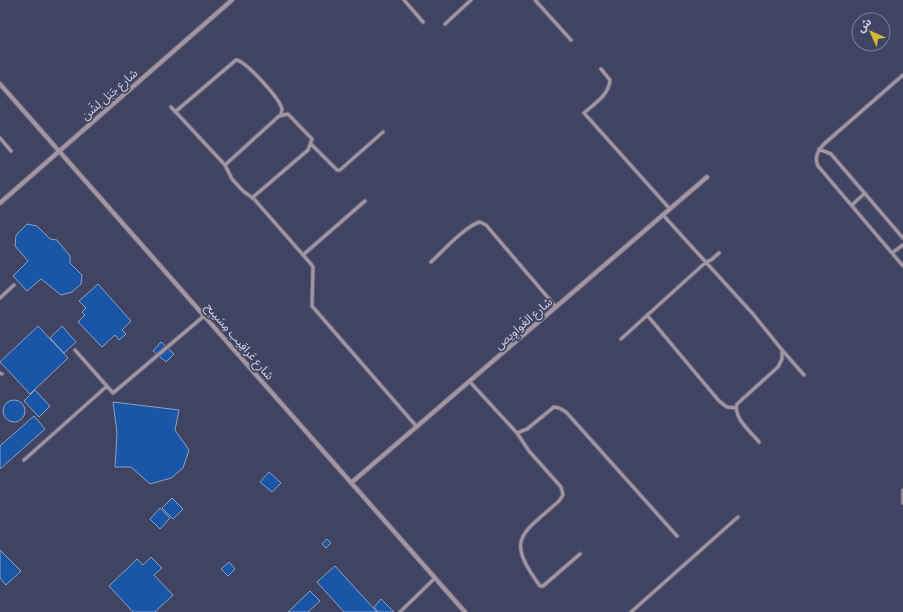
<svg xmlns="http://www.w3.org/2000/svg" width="903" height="612" viewBox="0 0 903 612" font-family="Manrope,'Noto Sans Arabic',sans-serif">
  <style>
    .building { fill: #1a56a8; stroke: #8ca2c1 }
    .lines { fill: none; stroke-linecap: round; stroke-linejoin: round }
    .lane-casing { stroke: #5f637f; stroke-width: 5 }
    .street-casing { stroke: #5f637f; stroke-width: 6 }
    .lane { stroke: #a5959f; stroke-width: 3 }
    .street { stroke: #a5959f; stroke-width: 4 }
    .labels { text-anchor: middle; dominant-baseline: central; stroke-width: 3.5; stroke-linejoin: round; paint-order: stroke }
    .street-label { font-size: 12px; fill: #cfd2e5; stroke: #404462 }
  </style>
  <rect width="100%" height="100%" fill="#404462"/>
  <!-- building -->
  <path class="building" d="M 27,224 L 37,226 L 50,239 L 57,240 L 70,256 L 70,263 L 82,275 L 81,284 L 72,292 L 61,295 L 41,279 L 27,291 L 13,276 L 28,261 L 15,246 L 16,235 Z
    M 98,284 L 131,321 L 122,330 L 126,334 L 119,340 L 115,335 L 102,347 L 78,322 L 85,315 L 82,312 L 86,308 L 79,301 Z
    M 38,326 L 68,358 L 30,394 L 0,362 Z
    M 62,326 L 76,342 L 64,353 L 50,338 Z
    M 161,342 L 174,354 L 166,362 L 153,351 Z
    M 35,390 L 50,406 L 39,417 L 24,401 Z
    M3 411a11 11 0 1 1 22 0a11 11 0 1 1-22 0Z
    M 113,402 L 179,410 L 175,430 L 189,450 L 183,468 L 171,478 L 150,484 L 131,467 L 115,467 L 117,433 Z
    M 34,416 L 45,429 L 0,469 L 0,446 Z
    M 269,472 L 281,483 L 272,492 L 260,482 Z
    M 172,498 L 183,509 L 173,519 L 162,508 Z
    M 160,508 L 170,518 L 160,529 L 150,519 Z
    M 327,539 L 331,543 L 326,548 L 322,544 Z
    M 0,550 L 21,571 L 6,585 L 0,578 Z
    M 151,557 L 162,568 L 154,575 L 173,595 L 155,612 L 133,612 L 109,586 L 137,559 L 143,565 Z
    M 229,562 L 235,569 L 228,576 L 221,569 Z
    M 335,566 L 377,612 L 344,612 L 317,582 Z
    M 310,591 L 320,601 L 308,612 L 288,612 Z
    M 381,599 L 394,612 L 378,612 L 374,607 Z"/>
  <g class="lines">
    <!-- lane casing -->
    <g class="lane-casing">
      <path id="lane" d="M 404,0 L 423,22
        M 535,0 L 571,40
        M 445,24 L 471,0
        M 601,69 L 610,80 C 609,95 595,103 584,113 L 670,209
        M 903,75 L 824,144 C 818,151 814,157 818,166 L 903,266
        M 171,107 L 225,165 L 232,179 L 243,191 L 254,199 L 311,264 L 313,267 L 312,306 L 417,427
        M 175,112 L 236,60 C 246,61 280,99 282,109 C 282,111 281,113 281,115
        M 0,138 L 11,151
        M 311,144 L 337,170 L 340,170 L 383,132
        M 819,149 L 831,154 L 903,238
        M 225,165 L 279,116 L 288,114 L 312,139 L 308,150 L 252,198
        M 852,205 L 865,193
        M 663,215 L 753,314 L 782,350 L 782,359 L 778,367 L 737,404 C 733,418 751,432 759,442
        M 892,253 L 903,245
        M 303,255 L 365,201
        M 431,262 C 443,251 465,226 480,222 L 486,225 L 556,307
        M 0,298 L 14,285
        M 647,315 L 719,401 L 727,407 L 736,408
        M 621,339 L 706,262 L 711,260 L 719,253
        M 75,350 L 113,393 L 204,316
        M 782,350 L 804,375
        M 0,373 L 2,374
        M 470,382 L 517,433 L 527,429 L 554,407 L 559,408 L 566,412 L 677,536
        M 517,433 L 529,451 L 561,487 L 563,495 L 559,501 C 521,535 505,538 540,586 L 543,586 L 580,554
        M 24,460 L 107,386
        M 903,490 L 903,503
        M 400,612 L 435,578
        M 631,612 L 738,517"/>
    </g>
    <!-- street casing -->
    <g class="street-casing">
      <path id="street" d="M 0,84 L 465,612
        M 0,203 L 232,0
        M 351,483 L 707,177"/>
    </g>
    <!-- lane -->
    <use href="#lane" class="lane"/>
    <!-- street -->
    <use href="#street" class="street"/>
  </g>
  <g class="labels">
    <!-- street labels -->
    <g class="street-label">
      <text transform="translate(109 94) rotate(-41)">شارع جَبَل لِشَن</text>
      <text transform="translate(523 323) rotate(-41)">شارع الغَواوِيص</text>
      <text transform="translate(240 341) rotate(49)">شارع عَراقِيب مِسَيبِح</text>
    </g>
  </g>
  <!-- north arrow -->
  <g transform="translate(871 32) rotate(315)"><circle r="19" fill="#404462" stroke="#797d96"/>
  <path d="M0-3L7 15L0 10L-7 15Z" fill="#d0b736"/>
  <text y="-6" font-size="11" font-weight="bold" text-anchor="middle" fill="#cfd2e5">ش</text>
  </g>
</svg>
